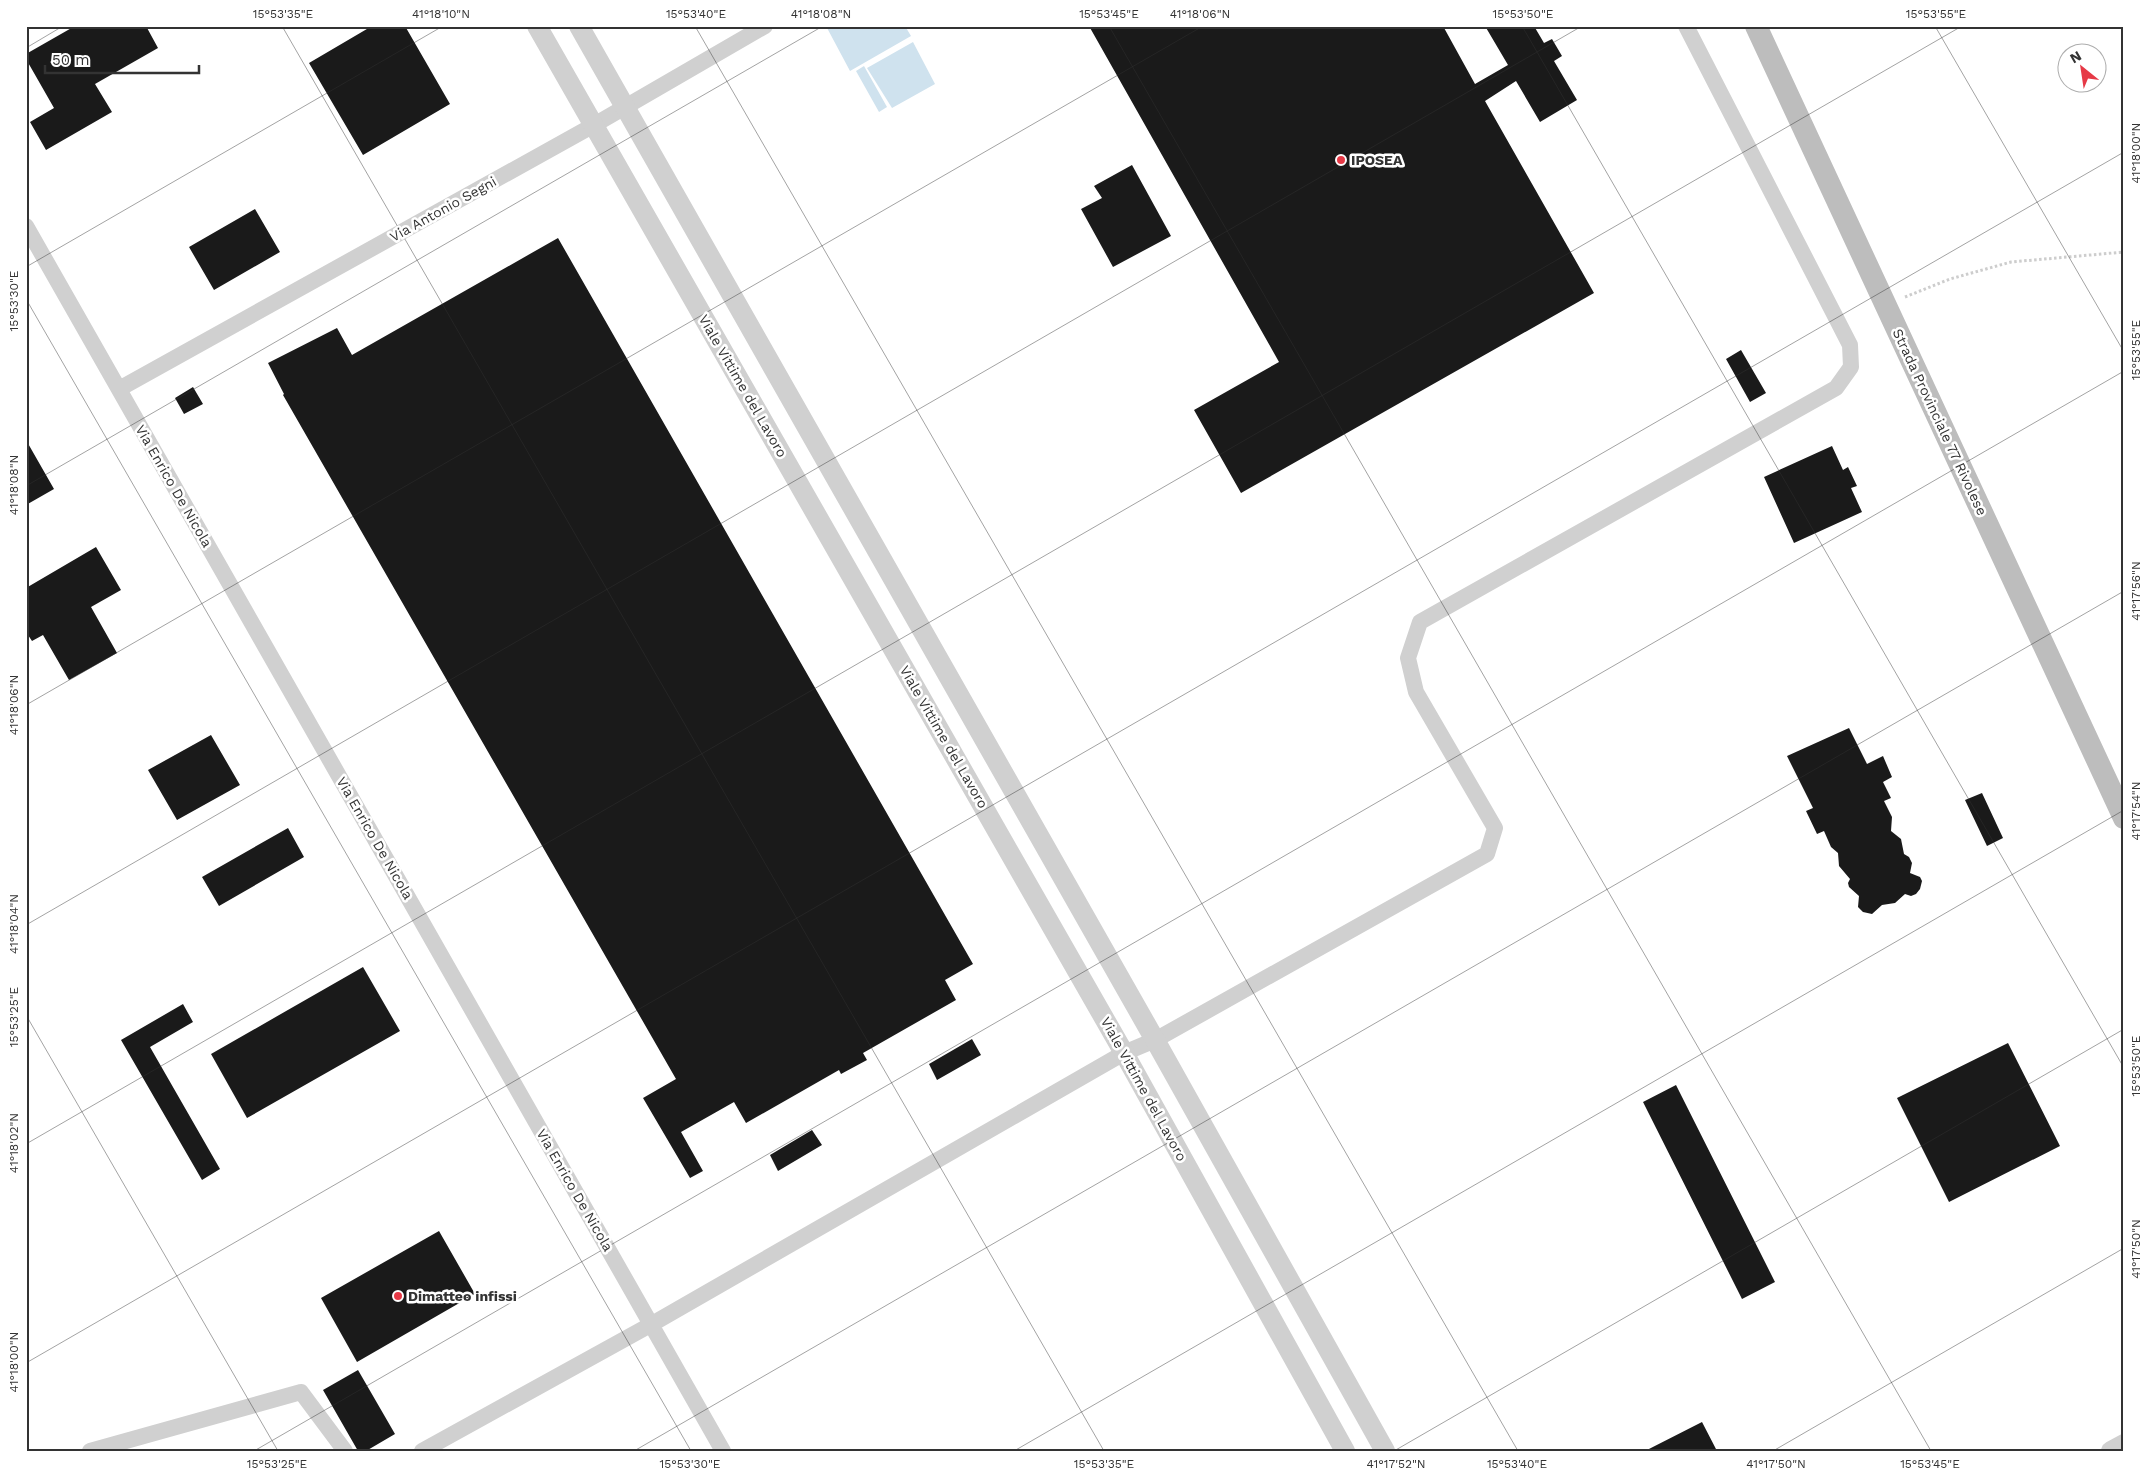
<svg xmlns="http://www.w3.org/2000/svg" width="2150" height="1477" viewBox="0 0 2150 1477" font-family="'Work Sans',sans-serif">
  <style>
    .water { fill: #cfe2ee }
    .building { fill: #1a1a1a }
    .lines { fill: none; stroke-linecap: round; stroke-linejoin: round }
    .path { stroke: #cdcdcd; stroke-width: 3; stroke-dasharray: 2.5 2.5; stroke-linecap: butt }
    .minor { stroke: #d0d0d0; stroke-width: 16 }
    .tertiary { stroke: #d0d0d0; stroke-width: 20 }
    .secondary { stroke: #bdbdbd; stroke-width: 22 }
    .ticks { fill: none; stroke: #333; stroke-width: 1; stroke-opacity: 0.45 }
    .poi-dot { fill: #e63946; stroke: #fff; stroke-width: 2 }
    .labels { text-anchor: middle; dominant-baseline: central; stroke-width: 5; stroke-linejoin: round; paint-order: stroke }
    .poi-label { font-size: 14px; font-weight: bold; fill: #333; stroke: #fff; text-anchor: start }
    .street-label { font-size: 14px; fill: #333; stroke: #fff }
    .neatline { fill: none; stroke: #333; stroke-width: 2 }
    .ticks-label { font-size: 12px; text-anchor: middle; fill: #333 }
  </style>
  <rect width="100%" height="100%" fill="#fff"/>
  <!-- water -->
  <path class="water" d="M 826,26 L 905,26 L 911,36 L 850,71 Z
    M 913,42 L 935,84 L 892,108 L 867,68 Z
    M 864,66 L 887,107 L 879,112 L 856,71 Z"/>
  <!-- building -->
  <path class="building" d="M 75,26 L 146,26 L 158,48 L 95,84 L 112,112 L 46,150 L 30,122 L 54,108 L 26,59 L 26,54 Z
    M 372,26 L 405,26 L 450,104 L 363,155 L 309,63 Z
    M 1089,26 L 1443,26 L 1475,84 L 1508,65 L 1485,26 L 1534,26 L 1544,43 L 1552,39 L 1562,56 L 1554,61 L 1577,100 L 1540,122 L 1516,81 L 1485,101 L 1594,293 L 1241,493 L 1194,410 L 1279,362 Z
    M 1132,165 L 1171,236 L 1113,267 L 1081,209 L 1102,198 L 1094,186 Z
    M 255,209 L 280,252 L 214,290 L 189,247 Z
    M 558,238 L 973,964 L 945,980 L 956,1000 L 863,1053 L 867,1060 L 841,1074 L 839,1070 L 746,1123 L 734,1102 L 681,1132 L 703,1171 L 690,1178 L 643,1098 L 676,1079 L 283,395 L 284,394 L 268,363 L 337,328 L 352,355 Z
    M 1741,350 L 1766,393 L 1750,402 L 1726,359 Z
    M 193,387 L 203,404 L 184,414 L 175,398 Z
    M 26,440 L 54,489 L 26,505 Z
    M 1832,446 L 1843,470 L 1848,467 L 1857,486 L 1851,488 L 1862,512 L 1794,543 L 1764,477 Z
    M 96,547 L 121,590 L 91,607 L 117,653 L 69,680 L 43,635 L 32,641 L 26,632 L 26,588 Z
    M 1849,728 L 1867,764 L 1883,756 L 1892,777 L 1883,782 L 1891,798 L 1884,801 L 1892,817 L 1891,831 L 1901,839 L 1904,854 L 1909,857 L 1912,863 L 1910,873 L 1920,877 L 1922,881 L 1920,889 L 1916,894 L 1911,896 L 1905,894 L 1895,903 L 1882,905 L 1872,914 L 1863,912 L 1858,907 L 1859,896 L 1849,887 L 1848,883 L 1850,879 L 1839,866 L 1838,853 L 1831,847 L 1824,831 L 1817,834 L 1806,811 L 1813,808 L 1787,756 Z
    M 211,735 L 240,785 L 177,820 L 148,770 Z
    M 1982,793 L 2003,838 L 1987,846 L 1965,800 Z
    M 288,828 L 304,857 L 219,906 L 202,877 Z
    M 363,967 L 400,1031 L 247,1118 L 211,1054 Z
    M 183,1004 L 193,1022 L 150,1047 L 220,1169 L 202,1180 L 121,1040 Z
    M 972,1039 L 981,1055 L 937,1080 L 929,1064 Z
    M 2008,1043 L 2060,1146 L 1949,1202 L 1897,1098 Z
    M 1676,1085 L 1775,1282 L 1742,1299 L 1643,1102 Z
    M 812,1130 L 822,1145 L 778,1171 L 770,1155 Z
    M 439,1231 L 475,1294 L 357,1362 L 321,1298 Z
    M 358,1370 L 395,1434 L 366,1451 L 358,1451 L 323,1390 Z
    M 1702,1422 L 1717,1451 L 1645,1451 Z"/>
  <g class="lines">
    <!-- path -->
    <path class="path" d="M 1905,297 L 1950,279 L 2011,262 L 2124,252"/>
    <!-- minor -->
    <path class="minor" d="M 26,226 L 723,1451
      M 119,389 L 594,125 L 765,26
      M 90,1451 L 301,1392 L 345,1451
      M 422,1451 L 652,1324 L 1124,1053 L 1155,1040 L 1487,854 L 1495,828 L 1416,692 L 1408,658 L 1420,622 L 1836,388 L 1851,367 L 1850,345 L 1686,26"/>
    <!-- tertiary -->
    <path class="tertiary" d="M 537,26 L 1124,1053 L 1345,1451
      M 579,26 L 1155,1040 L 1385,1451
      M 2111,1451 L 2124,1444"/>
    <!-- secondary -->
    <path class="secondary" d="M 1756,26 L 2124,818"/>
  </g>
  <!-- ticks -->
  <path class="ticks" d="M 282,26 L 1104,1451M 695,26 L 1518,1451M 1109,26 L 1931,1451M 1522,26 L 2124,1068M 1935,26 L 2124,352M 26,48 L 63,26M 26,267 L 443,26M 26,299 L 691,1451M 26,486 L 823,26M 26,705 L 1203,26M 26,925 L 1582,26M 26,1015 L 278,1451M 26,1144 L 1962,26M 26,1363 L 2124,152M 254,1451 L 2124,371M 634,1451 L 2124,591M 1014,1451 L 2124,810M 1394,1451 L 2124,1029M 1773,1451 L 2124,1248"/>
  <!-- markers -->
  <g class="poi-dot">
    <circle cx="1341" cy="160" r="5"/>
    <circle cx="398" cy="1296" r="5"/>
  </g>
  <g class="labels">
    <!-- poi labels -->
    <g class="poi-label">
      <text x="1351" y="160">IPOSEA</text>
      <text x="408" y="1296">Dimatteo infissi</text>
    </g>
    <!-- street labels -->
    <g class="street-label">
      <text transform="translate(443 209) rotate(-29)">Via Antonio Segni</text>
      <text transform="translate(743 386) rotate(60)">Viale Vittime del Lavoro</text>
      <text transform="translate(1940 422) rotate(65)">Strada Provinciale 77 Rivolese</text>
      <text transform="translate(174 486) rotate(60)">Via Enrico De Nicola</text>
      <text transform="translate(944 737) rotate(60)">Viale Vittime del Lavoro</text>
      <text transform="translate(375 838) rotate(60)">Via Enrico De Nicola</text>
      <text transform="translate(1144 1089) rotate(61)">Viale Vittime del Lavoro</text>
      <text transform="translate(575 1190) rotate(60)">Via Enrico De Nicola</text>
    </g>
  </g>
  <!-- border -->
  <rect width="2150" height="1477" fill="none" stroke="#ffffff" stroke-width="55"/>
  <!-- north arrow -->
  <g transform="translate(2082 68) rotate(330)"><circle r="24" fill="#ffffff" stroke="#adadad"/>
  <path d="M0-4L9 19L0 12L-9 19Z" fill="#e63946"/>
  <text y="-8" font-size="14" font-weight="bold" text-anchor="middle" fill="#333333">N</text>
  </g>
  <!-- scale -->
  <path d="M45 65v8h154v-8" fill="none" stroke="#333333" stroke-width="2.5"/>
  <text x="52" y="65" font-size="15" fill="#333333" stroke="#ffffff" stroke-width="4" paint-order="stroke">50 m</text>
  <rect x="28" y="28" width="2094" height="1422" class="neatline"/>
  <g class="ticks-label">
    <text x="283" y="18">15°53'35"E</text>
    <text x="441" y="18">41°18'10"N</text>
    <text x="696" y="18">15°53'40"E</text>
    <text x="821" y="18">41°18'08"N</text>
    <text x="1109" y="18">15°53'45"E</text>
    <text x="1200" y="18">41°18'06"N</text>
    <text x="1523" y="18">15°53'50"E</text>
    <text x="1936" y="18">15°53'55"E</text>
    <text transform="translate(2136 153) rotate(-90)" y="4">41°18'00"N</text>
    <text transform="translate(14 301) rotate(-90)" y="4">15°53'30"E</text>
    <text transform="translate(2136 350) rotate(-90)" y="4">15°53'55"E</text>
    <text transform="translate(14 485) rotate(-90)" y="4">41°18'08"N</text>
    <text transform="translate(2136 591) rotate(-90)" y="4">41°17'56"N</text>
    <text transform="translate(14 705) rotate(-90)" y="4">41°18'06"N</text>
    <text transform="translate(2136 811) rotate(-90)" y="4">41°17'54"N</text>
    <text transform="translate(14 924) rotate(-90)" y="4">41°18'04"N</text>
    <text transform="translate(14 1017) rotate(-90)" y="4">15°53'25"E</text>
    <text transform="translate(2136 1066) rotate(-90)" y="4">15°53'50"E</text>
    <text transform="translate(14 1143) rotate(-90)" y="4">41°18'02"N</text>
    <text transform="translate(2136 1249) rotate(-90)" y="4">41°17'50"N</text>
    <text transform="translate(14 1362) rotate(-90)" y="4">41°18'00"N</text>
    <text x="277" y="1468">15°53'25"E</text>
    <text x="690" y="1468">15°53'30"E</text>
    <text x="1104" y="1468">15°53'35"E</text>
    <text x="1396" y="1468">41°17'52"N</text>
    <text x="1517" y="1468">15°53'40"E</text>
    <text x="1776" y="1468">41°17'50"N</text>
    <text x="1930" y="1468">15°53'45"E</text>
  </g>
</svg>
